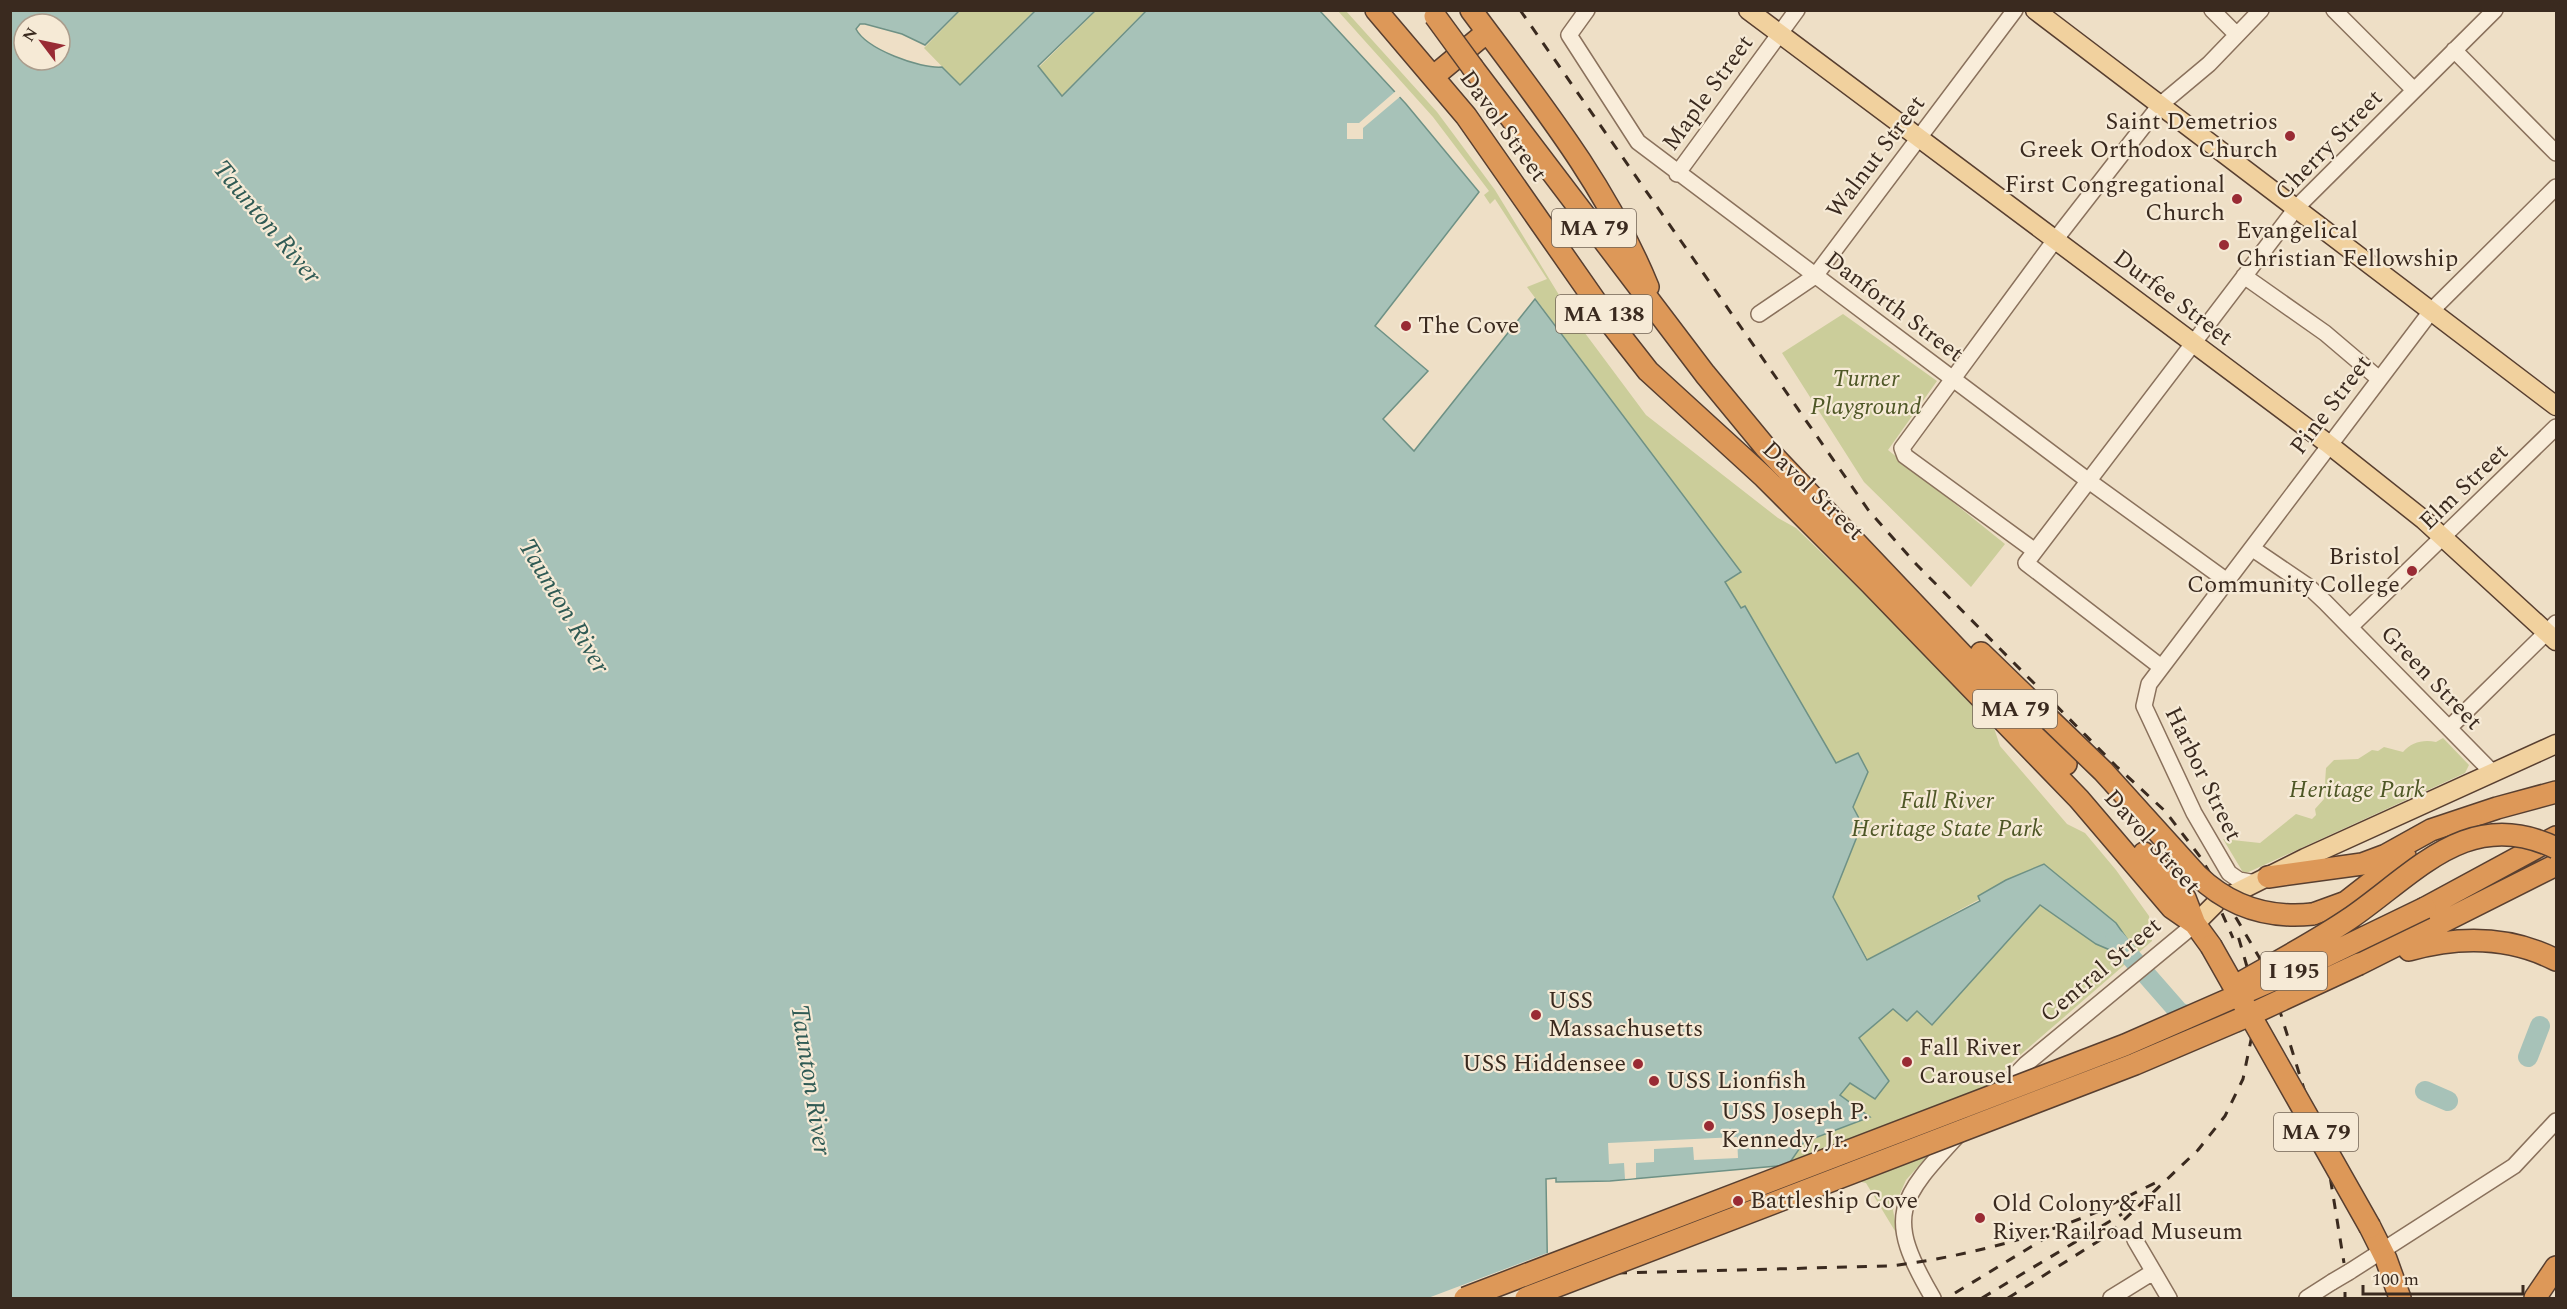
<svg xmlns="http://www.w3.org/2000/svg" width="2567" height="1309" viewBox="0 0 2567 1309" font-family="Spectral,serif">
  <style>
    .green { fill: #cbcd9a }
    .water { fill: #a7c2b8; stroke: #6e9185; stroke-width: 1.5; fill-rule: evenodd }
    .pier { fill: #eedfc6 }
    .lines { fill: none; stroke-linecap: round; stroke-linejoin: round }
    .river { stroke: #a7c2b8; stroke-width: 20 }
    .minor-casing { stroke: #8a715c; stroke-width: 18 }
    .major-casing { stroke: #583f30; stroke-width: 21 }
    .highway-casing { stroke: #583f30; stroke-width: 24 }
    .minor { stroke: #f9edda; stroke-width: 15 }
    .major { stroke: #f1d19e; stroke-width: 18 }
    .highway { stroke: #dd9858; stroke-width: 21 }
    .rail { stroke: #3a2a1f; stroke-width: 3; stroke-dasharray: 10 10; stroke-linecap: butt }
    .minor-bridge-casing { stroke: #8a715c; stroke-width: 18; stroke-linecap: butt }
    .highway-bridge-casing { stroke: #583f30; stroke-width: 24; stroke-linecap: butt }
    .minor-bridge { stroke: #f9edda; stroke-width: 15 }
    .highway-bridge { stroke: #dd9858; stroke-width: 21 }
    .poi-dot { fill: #992b34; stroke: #f6ead6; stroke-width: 2 }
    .labels { text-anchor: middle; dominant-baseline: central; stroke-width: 4.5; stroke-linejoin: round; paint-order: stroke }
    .shield { fill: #f6ead6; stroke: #726456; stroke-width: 1.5 }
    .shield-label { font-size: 22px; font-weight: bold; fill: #3a2a1f }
    .street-label { font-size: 24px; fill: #3a2a1f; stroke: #f6ead6 }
    .poi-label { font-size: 24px; fill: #3a2a1f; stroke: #f6ead6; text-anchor: start }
    .park-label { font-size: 24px; font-style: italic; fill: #4e5726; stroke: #f6ead6 }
    .water-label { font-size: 26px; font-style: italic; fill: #2f5a54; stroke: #f6ead6 }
  </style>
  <rect width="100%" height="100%" fill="#eedfc6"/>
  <!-- green -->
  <path class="green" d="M 1097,10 L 1145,11 L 1062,95 L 1039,67 Z
    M 960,11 L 1034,11 L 960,85 L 924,48 Z
    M 1338,11 L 1346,11 L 1437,112 L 1495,190 L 1570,313 L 1646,415 L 1778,518 L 1796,528 L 1984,710 L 1992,722 L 2000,746 L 2067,824 L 2085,833 L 2116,870 L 2149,916 L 2152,941 L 2011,1063 L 1906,1180 L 1893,1210 L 1898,1236 L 1866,1183 L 1788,1165 L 1804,1142 L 1869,1117 L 1840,1095 L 1850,1083 L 1859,1038 L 1893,1009 L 1917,1011 L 1932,1024 L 2040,904 L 2096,944 L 2124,956 L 2044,864 L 1868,960 L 1833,897 L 1862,824 L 1853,808 L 1868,772 L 1858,753 L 1836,763 L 1745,606 L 1741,608 L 1725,582 L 1741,573 L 1527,287 L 1547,279 L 1495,199 L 1490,204 L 1484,195 L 1489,191 L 1433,117 Z
    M 1843,314 L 1937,381 L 1888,450 L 2005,544 L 1971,587 L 1864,482 L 1782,353 Z
    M 2443,738 L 2469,765 L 2465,773 L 2253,870 L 2244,874 L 2223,839 L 2260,843 L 2296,814 L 2312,819 L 2316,815 L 2315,809 L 2324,799 L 2326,768 L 2334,760 L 2358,759 L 2372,750 L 2378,751 L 2384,747 L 2403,752 C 2411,742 2424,739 2436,742 Z"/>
  <!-- water -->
  <path class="water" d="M 10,11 L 959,11 L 925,45 L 902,34 L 865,24 L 860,24 L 856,29 C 866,49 920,69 942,67 L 960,85 L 1035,11 L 1095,11 L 1038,66 L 1062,96 L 1146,11 L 1320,11 L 1406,104 L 1479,192 L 1375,326 L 1428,371 L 1383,419 L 1414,451 L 1535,299 L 1741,572 L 1725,582 L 1741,608 L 1745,606 L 1836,763 L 1858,753 L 1868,772 L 1853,807 L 1862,824 L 1833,897 L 1867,960 L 1980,901 L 1978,896 L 2006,880 L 2044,864 L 2116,923 L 2137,953 L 2128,960 L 2124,956 L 2096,944 L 2040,905 L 1932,1025 L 1917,1011 L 1907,1021 L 1893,1009 L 1859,1038 L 1889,1081 L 1875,1099 L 1850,1083 L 1840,1095 L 1870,1117 L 1804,1142 L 1788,1165 L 1610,1181 L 1556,1182 L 1556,1178 L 1546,1179 L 1548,1298 L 11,1298 ZM 24,24 L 60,24 L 60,60 L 24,60 Z"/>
  <!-- pier -->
  <path class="pier" d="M 1397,90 L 1402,95 L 1363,128 L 1363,139 L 1347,139 L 1347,123 L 1359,123 Z
    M 1737,1137 L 1738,1158 L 1694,1160 L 1693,1147 L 1654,1149 L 1654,1162 L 1636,1163 L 1636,1178 L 1625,1179 L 1624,1163 L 1609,1164 L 1608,1143 Z
    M 1550,1252 L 1551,1298 L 1428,1298 Z"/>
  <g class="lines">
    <!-- river -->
    <path class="river" d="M 2115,939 L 2179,1012 L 2196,1019 L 2237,1023
      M 2528,1057 L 2540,1026
      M 2425,1091 L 2448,1101"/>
    <!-- minor casing -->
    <g class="minor-casing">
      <path id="minor" d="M 1587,10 L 1569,35 L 1638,142 L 2086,479 L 2227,581
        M 2212,10 L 2237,35
        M 2334,10 L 2414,90
        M 2454,50 L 2556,153
        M 1677,174 L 1797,10
        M 2244,276 L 2325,333 L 2378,378
        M 1759,314 L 1815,276 L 2015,10
        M 2253,549 L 2309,587 L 2325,602 L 2493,773
        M 2035,551 L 1905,456 L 1902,448 L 2055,240 L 2160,105 L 2209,64 L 2261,10
        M 2350,627 L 2556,427
        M 2161,667 L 2026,563 L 2297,207 L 2495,10
        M 2449,728 L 2556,623
        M 2256,883 L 2239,880 L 2229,873 L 2194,813 L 2144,706 L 2149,684 L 2432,310 L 2556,187
        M 1999,1092 L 2026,1064 L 2195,924
        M 2135,1240 L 2169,1298
        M 2349,1272 L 2514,1166 L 2556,1121
        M 1933,1298 C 1884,1215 1898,1200 1960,1133
        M 2111,1298 L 2153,1272
        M 2307,1298 L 2332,1282"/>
    </g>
    <!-- major casing -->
    <g class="major-casing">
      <path id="major" d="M 1748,10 L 2327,443 L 2424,520 L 2556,641
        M 2035,10 L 2556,406
        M 2231,895 L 2305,858 L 2556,744
        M 2195,924 L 2215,904"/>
    </g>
    <!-- highway casing -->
    <g class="highway-casing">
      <path id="highway" d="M 1376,10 L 1466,116 L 1612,325 L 1648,371 L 1764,477 L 1871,584 L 2079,799 L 2172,908 L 2195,924
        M 1471,10 C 1537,99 1606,184 1648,287
        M 1473,68 L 1705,374 L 1766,448 L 2066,764
        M 1434,76 L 1487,32
        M 1981,653 L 2050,720
        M 2144,853 L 2185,898 L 2195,924 L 2211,946
        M 2268,877 L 2362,864 L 2386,855 L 2431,830 L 2497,808 L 2556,792
        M 2425,908 L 2556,837
        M 2313,914 L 2346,902 L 2405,856
        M 2409,950 C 2459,936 2509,936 2556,960
        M 2359,964 L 2556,865
        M 2370,1227 L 2386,1259 L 2400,1298
        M 2535,1298 L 2556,1267"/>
    </g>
    <!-- minor -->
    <use href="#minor" class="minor"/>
    <!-- major -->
    <use href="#major" class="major"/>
    <!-- highway -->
    <use href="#highway" class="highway"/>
    <!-- rail -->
    <path class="rail" d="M 1520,10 L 1869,511 L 1917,565 L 2116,766 L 2165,811 L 2201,858 L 2259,957 L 2274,992 L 2329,1170 L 2344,1263
      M 2214,895 L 2233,938
      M 2092,1214 L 2157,1182
      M 1577,1274 L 1890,1266 C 1958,1258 2036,1238 2099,1211
      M 2345,1292 L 2345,1298
      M 1955,1293 L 2052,1234
      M 1982,1298 L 2122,1214
      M 2008,1298 L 2108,1235 L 2198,1150 L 2225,1116 L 2243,1079 L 2252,1035 L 2248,970 L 2236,929"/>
    <!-- minor-bridge casing -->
    <g class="minor-bridge-casing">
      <path id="minor-bridge" d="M 2332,1282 L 2349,1272"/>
    </g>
    <!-- highway-bridge casing -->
    <g class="highway-bridge-casing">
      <path id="highway-bridge" d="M 1435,16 L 1473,68
        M 2050,720 L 2103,771 L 2197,875 C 2229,906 2268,919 2313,914
        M 2211,946 L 2370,1227
        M 2242,982 C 2277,962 2315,942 2349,919 C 2415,874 2468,805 2556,848
        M 1465,1298 L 2125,1045 L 2303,967 L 2425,908
        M 1526,1298 L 2135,1064 L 2243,1018 L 2359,964"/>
    </g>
    <!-- minor-bridge -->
    <use href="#minor-bridge" class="minor-bridge"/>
    <!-- highway-bridge -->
    <use href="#highway-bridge" class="highway-bridge"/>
  </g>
  <!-- markers -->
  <g class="poi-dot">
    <circle cx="2290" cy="136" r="6"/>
    <circle cx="2237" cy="199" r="6"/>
    <circle cx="2224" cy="245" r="6"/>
    <circle cx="1406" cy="326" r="6"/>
    <circle cx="2412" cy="571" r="6"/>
    <circle cx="1536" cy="1015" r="6"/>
    <circle cx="1907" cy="1062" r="6"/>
    <circle cx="1638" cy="1064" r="6"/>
    <circle cx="1654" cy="1081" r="6"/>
    <circle cx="1709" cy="1126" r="6"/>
    <circle cx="1738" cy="1201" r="6"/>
    <circle cx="1980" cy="1218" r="6"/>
  </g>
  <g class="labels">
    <!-- shield labels -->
    <g class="shield">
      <rect x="1552" y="209" width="84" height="38" rx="4.5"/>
      <rect x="1556" y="295" width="96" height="38" rx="4.5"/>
      <rect x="1973" y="690" width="84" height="38" rx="4.5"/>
      <rect x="2261" y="952" width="66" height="38" rx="4.5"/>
      <rect x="2274" y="1113" width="84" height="38" rx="4.5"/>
    </g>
    <g class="shield-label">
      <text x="1594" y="228">MA 79</text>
      <text x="1604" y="314">MA 138</text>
      <text x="2015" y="709">MA 79</text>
      <text x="2294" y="971">I 195</text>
      <text x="2316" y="1132">MA 79</text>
    </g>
    <!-- street labels -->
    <g class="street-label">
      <text transform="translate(1708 93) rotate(-54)">Maple Street</text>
      <text transform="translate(1503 126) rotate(54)">Davol Street</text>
      <text transform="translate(2329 145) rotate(-46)">Cherry Street</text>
      <text transform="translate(1876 157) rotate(-53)">Walnut Street</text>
      <text transform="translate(2173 298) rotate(37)">Durfee Street</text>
      <text transform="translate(1894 307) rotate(37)">Danforth Street</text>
      <text transform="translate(2331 405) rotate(-53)">Pine Street</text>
      <text transform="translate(2464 487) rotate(-44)">Elm Street</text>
      <text transform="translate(1813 491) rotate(44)">Davol Street</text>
      <text transform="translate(2431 678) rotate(46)">Green Street</text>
      <text transform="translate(2203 774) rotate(64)">Harbor Street</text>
      <text transform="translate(2152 842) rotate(48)">Davol Street</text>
      <text transform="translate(2101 970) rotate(-40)">Central Street</text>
    </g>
    <!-- poi labels -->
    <g class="poi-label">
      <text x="2278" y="122" text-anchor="end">Saint Demetrios<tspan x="2278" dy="28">Greek Orthodox Church</tspan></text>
      <text x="2225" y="185" text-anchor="end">First Congregational<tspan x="2225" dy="28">Church</tspan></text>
      <text x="2236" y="231">Evangelical<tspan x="2236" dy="28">Christian Fellowship</tspan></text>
      <text x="1418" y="326">The Cove</text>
      <text x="2400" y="557" text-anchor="end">Bristol<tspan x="2400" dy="28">Community College</tspan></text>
      <text x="1548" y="1001">USS<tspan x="1548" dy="28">Massachusetts</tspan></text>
      <text x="1919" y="1048">Fall River<tspan x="1919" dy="28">Carousel</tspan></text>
      <text x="1626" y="1064" text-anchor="end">USS Hiddensee</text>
      <text x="1666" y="1081">USS Lionfish</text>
      <text x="1721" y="1112">USS Joseph P.<tspan x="1721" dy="28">Kennedy, Jr.</tspan></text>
      <text x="1750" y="1201">Battleship Cove</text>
      <text x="1992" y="1204">Old Colony &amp; Fall<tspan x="1992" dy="28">River Railroad Museum</tspan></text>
    </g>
    <!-- park labels -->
    <g class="park-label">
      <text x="1866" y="379">Turner<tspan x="1866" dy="28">Playground</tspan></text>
      <text x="2357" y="790">Heritage Park</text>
      <text x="1947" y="801">Fall River<tspan x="1947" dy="28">Heritage State Park</tspan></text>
    </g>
    <!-- water labels -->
    <g class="water-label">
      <text transform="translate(267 222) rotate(50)">Taunton River</text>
      <text transform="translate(564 606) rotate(59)">Taunton River</text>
      <text transform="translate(811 1080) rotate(81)">Taunton River</text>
    </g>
  </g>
  <!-- border -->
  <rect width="2567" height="1309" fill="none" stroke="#3a2a1f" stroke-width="24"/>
  <!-- north arrow -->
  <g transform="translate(42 42) rotate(302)"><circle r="28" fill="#f6ead6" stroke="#ab9d8d" stroke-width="1.5"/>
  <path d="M0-4.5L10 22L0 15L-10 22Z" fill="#992b34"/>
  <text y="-9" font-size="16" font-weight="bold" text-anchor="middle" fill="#3a2a1f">N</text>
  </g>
  <!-- scale -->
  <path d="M2363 1285v9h160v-9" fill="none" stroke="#3a2a1f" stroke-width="3"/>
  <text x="2372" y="1285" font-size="18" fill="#3a2a1f" stroke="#f6ead6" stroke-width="4.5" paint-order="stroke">100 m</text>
</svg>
